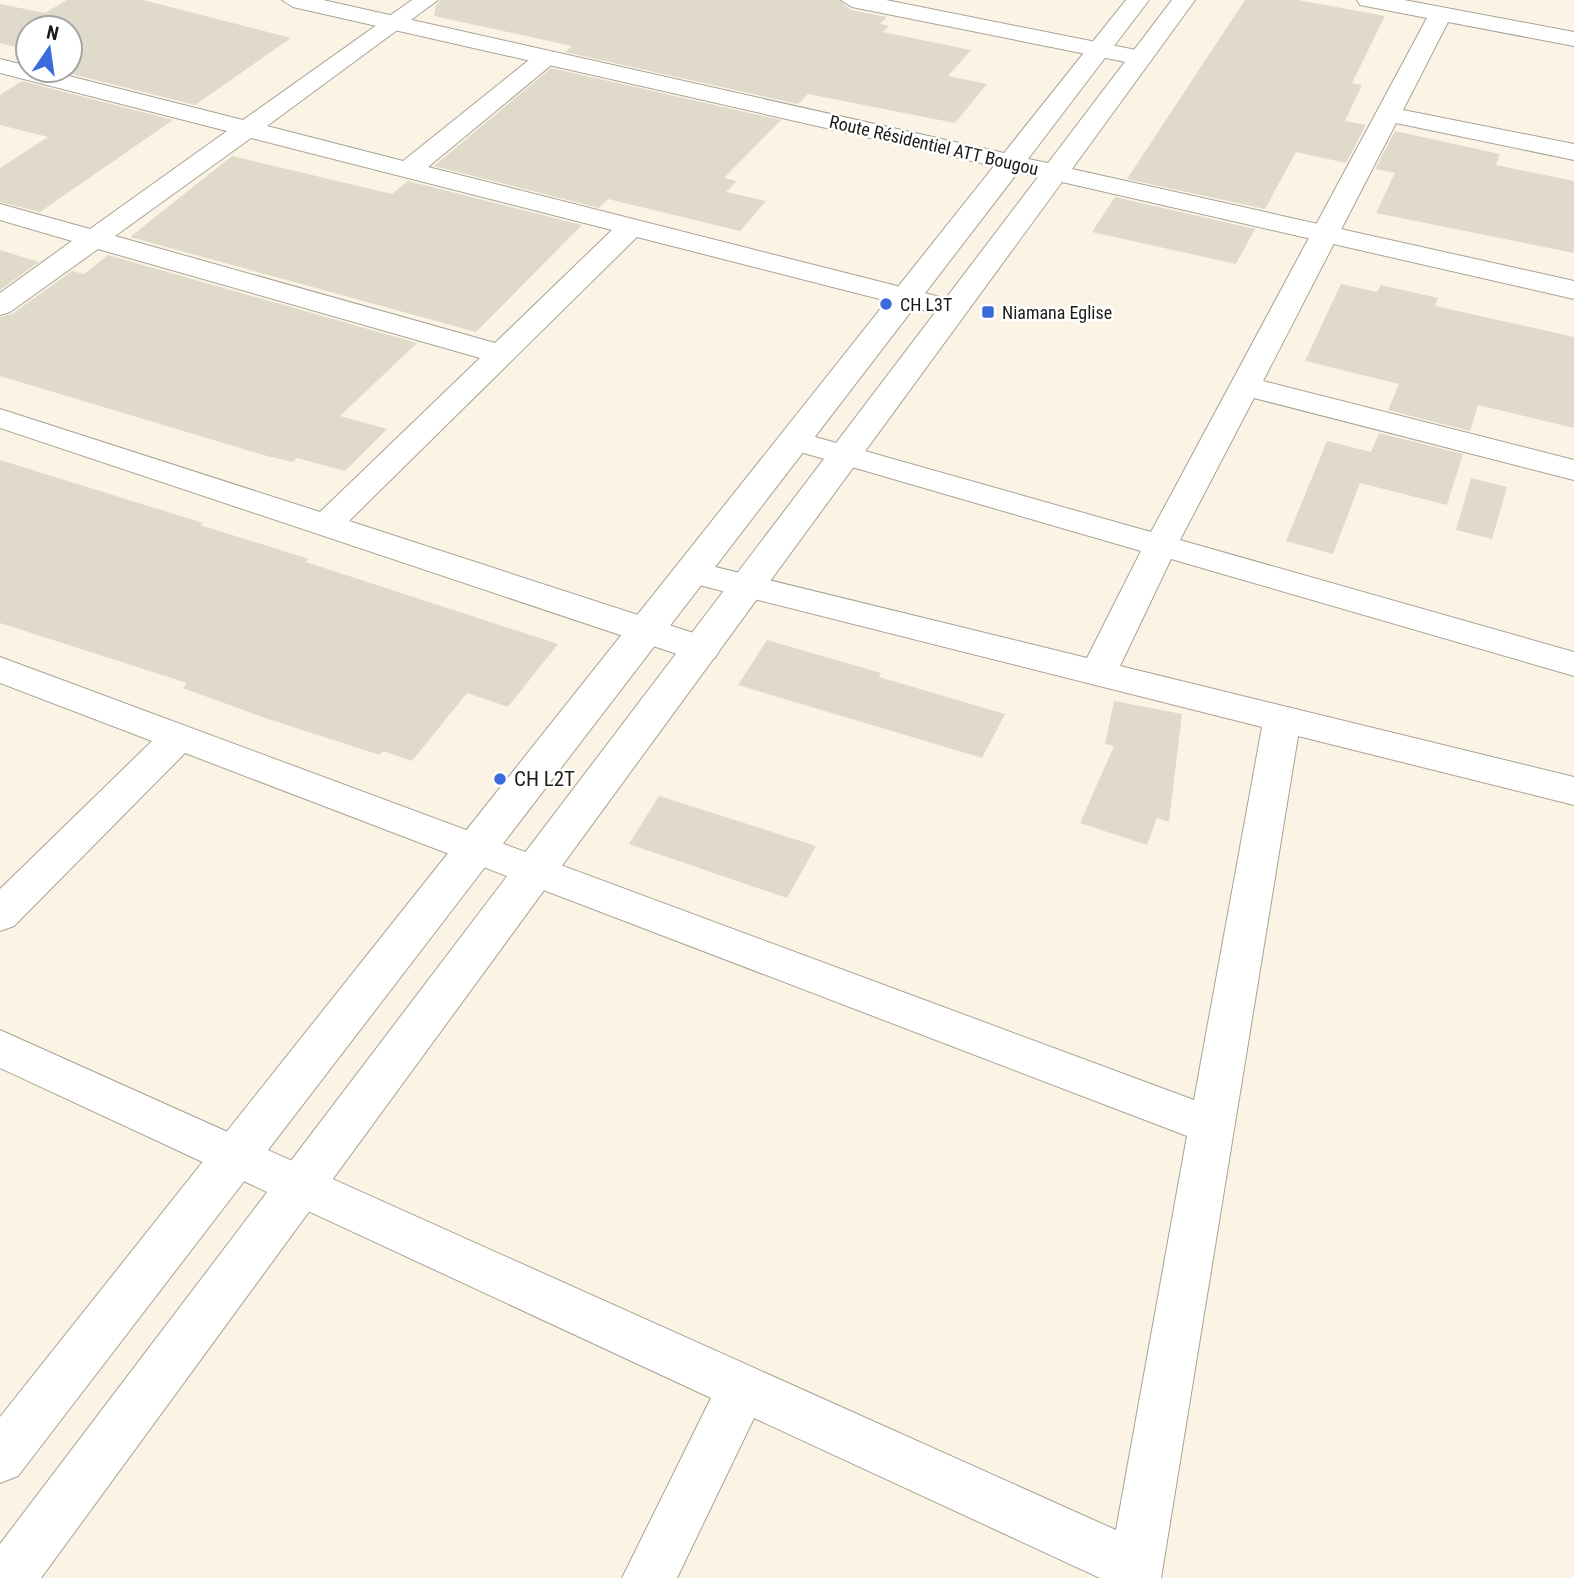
<svg xmlns="http://www.w3.org/2000/svg" width="1574" height="1578" viewBox="0 0 1574 1578" font-family="'Roboto Condensed',sans-serif">
  <style>
    .building { fill: #e0dacb }
    .lines { fill: none; stroke-linecap: round; stroke-linejoin: round }
    .minor-casing { stroke: #a9a395; stroke-width: 2 }
    .tertiary-casing { stroke: #a9a395; stroke-width: 2 }
    .minor { fill: #fff; fill-rule: evenodd }
    .tertiary { fill: #fff; fill-rule: evenodd }
    .poi-dot { fill: #3a6bdb; stroke: #fff; stroke-width: 2.5 }
    .labels { text-anchor: middle; dominant-baseline: central; stroke-width: 5; stroke-linejoin: round; paint-order: stroke }
    .far-street-label { font-size: 18px; fill: #1d1b16; stroke: #fff }
    .far-poi-label { font-size: 18px; fill: #1d1b16; stroke: #fff; text-anchor: start }
    .poi-label { font-size: 21px; fill: #1d1b16; stroke: #fff; text-anchor: start }
  </style>
  <rect width="100%" height="100%" fill="#fbf4e5"/>
  <!-- building -->
  <path class="building" d="M 67,0 L 143,0 L 291,38 L 195,105 L 56,70 L 70,70 L 70,28 L 28,28 L 28,50 L 0,43 L 0,4 L 45,13 Z
    M 441,0 L 839,0 L 851,10 L 887,17 L 880,24 L 889,26 L 883,32 L 971,50 L 948,76 L 987,84 L 955,123 L 808,94 L 798,104 L 565,52 L 572,46 L 434,16 L 436,5 Z
    M 1245,0 L 1298,0 L 1385,16 L 1352,83 L 1362,85 L 1345,121 L 1366,125 L 1346,163 L 1296,152 L 1265,209 L 1127,179 Z
    M 551,68 L 781,120 L 724,178 L 737,181 L 726,192 L 766,201 L 740,231 L 608,199 L 599,208 L 434,166 Z
    M 22,81 L 173,120 L 40,212 L 0,202 L 0,168 L 48,137 L 0,125 L 0,95 Z
    M 1395,131 L 1500,154 L 1496,165 L 1574,181 L 1574,253 L 1376,213 L 1395,173 L 1375,169 Z
    M 232,156 L 392,194 L 408,181 L 582,225 L 476,332 L 130,237 Z
    M 1115,197 L 1255,229 L 1236,264 L 1092,232 Z
    M 0,250 L 39,262 L 0,290 Z
    M 108,255 L 417,343 L 340,416 L 387,429 L 345,471 L 297,458 L 293,462 L 267,456 L 0,376 L 0,317 L 12,314 L 72,271 L 84,274 Z
    M 1341,284 L 1377,292 L 1381,285 L 1438,298 L 1435,306 L 1574,337 L 1574,428 L 1478,405 L 1470,431 L 1388,410 L 1399,384 L 1305,361 Z
    M 1379,433 L 1463,454 L 1447,505 L 1360,483 L 1333,554 L 1286,541 L 1327,441 L 1371,452 Z
    M 0,460 L 203,523 L 200,525 L 309,559 L 306,562 L 558,644 L 508,707 L 467,693 L 412,761 L 383,751 L 380,755 L 265,718 L 183,688 L 187,683 L 0,623 Z
    M 1471,478 L 1507,487 L 1492,539 L 1456,530 Z
    M 767,640 L 881,673 L 879,677 L 1005,714 L 982,758 L 738,685 Z
    M 1114,701 L 1182,714 L 1169,822 L 1157,818 L 1147,845 L 1080,823 L 1114,746 L 1105,744 Z
    M 659,796 L 716,814 L 816,846 L 787,898 L 629,844 Z"/>
  <g class="lines">
    <!-- minor casing -->
    <g class="minor-casing">
      <path id="minor" d="M 412,0 L 438,0 L 267,126 L 403,161 L 539,52 L 555,52 L 559,57 L 555,62 L 428,167 L 964,303 L 968,309 L 964,315 L 954,318 L 637,237 L 349,521 L 715,640 L 720,649 L 715,658 L 702,661 L 689,658 L 0,428 L 0,409 L 320,512 L 480,358 L 98,249 L 10,312 L 0,315 L 0,293 L 72,241 L 0,220 L 0,204 L 90,229 L 227,131 L 0,73 L 0,59 L 28,66 L 28,70 L 45,70 L 243,120 ZM 251,138 L 612,230 L 495,343 L 115,236 Z
        M 841,0 L 886,0 L 1141,51 L 1149,53 L 1153,58 L 1149,63 L 1141,65 L 852,7 Z
        M 1357,0 L 1404,0 L 1574,32 L 1574,46 L 1448,22 L 1403,110 L 1574,144 L 1574,160 L 1396,123 L 1263,381 L 1574,460 L 1574,480 L 1254,398 L 1180,540 L 1574,652 L 1574,676 L 1171,559 L 1120,666 L 1574,777 L 1574,805 L 1298,736 L 1161,1578 L 1100,1578 L 754,1418 L 677,1578 L 622,1578 L 711,1398 L 0,1068 L 0,1030 L 1116,1530 L 1187,1136 L 185,753 L 14,926 L 0,931 L 0,889 L 152,741 L 0,683 L 0,657 L 1194,1100 L 1262,727 L 691,583 L 679,580 L 674,572 L 679,564 L 691,561 L 1087,658 L 1141,551 L 783,447 L 778,440 L 783,433 L 794,431 L 1151,532 L 1427,18 L 1360,5 Z"/>
    </g>
    <!-- tertiary casing -->
    <g class="tertiary-casing">
      <path id="tertiary" d="M 282,0 L 323,0 L 1004,153 L 1126,0 L 1149,0 L 1028,159 L 1048,163 L 1172,0 L 1195,0 L 1072,169 L 1574,281 L 1574,299 L 1062,182 L 41,1578 L 0,1578 L 0,1544 L 1038,177 L 1018,172 L 18,1476 L 0,1483 L 0,1417 L 994,166 L 293,7 Z"/>
    </g>
    <!-- minor -->
    <use href="#minor" class="minor"/>
    <!-- tertiary -->
    <use href="#tertiary" class="tertiary"/>
  </g>
  <!-- markers -->
  <g class="poi-dot">
    <circle cx="886" cy="304" r="7"/>
    <rect x="981" y="305" width="14" height="14" rx="3.5"/>
    <circle cx="500" cy="779" r="7"/>
  </g>
  <g class="labels">
    <!-- far-street labels -->
    <g class="far-street-label">
      <text transform="translate(934 145) rotate(13)">Route Résidentiel ATT Bougou</text>
    </g>
    <!-- far-poi labels -->
    <g class="far-poi-label">
      <text x="900" y="304">CH L3T</text>
      <text x="1002" y="312">Niamana Eglise</text>
    </g>
    <!-- poi labels -->
    <g class="poi-label">
      <text x="514" y="779">CH L2T</text>
    </g>
  </g>
  <!-- north arrow -->
  <g transform="translate(49 49) rotate(13)"><circle r="33" fill="#ffffff" stroke="#a5a4a2" stroke-width="2"/>
  <path d="M0-5L12 26L0 18L-12 26Z" fill="#3a6bdb"/>
  <text y="-10" font-size="19" font-weight="bold" text-anchor="middle" fill="#1d1b16">N</text>
  </g>
</svg>
